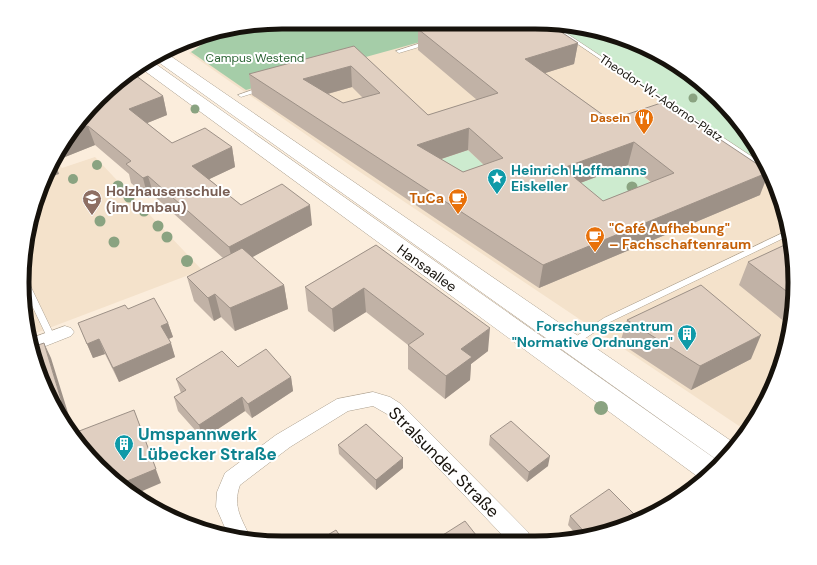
<svg xmlns="http://www.w3.org/2000/svg" width="817" height="565" viewBox="0 0 817 565" font-family="'DM Sans',sans-serif">
  <style>
    .built { fill: #f4e2cb }
    .green { fill: #cdebcf }
    .forest { fill: #a5cda8 }
    .lines { fill: none; stroke-linecap: round; stroke-linejoin: round }
    .lane-casing { stroke: #aca08f; stroke-width: 1 }
    .street-casing { stroke: #aca08f; stroke-width: 1 }
    .secondary-casing { stroke: #aca08f; stroke-width: 1 }
    .lane { fill: #fff; fill-rule: evenodd }
    .street { fill: #fff; fill-rule: evenodd }
    .secondary { fill: #fff; fill-rule: evenodd }
    .tree { fill: #8aa381 }
    .wall { fill: #c1b2a6; fill-rule: evenodd }
    .shaded-wall { fill: #9d9187 }
    .building { fill: #e0cfc1; stroke: #9d9187; fill-rule: evenodd }
    .labels { text-anchor: middle; dominant-baseline: central; stroke-width: 4; stroke-linejoin: round; paint-order: stroke }
    .far-park-label { font-size: 12px; fill: #2e6637; stroke: #fff }
    .far-street-label { font-size: 12px; fill: #16120c; stroke: #fff }
    .far-food-label { font-size: 12px; font-weight: bold; fill: #c56008; stroke: #fff; text-anchor: end }
    .culture-label { font-size: 14px; font-weight: bold; fill: #0d838f; stroke: #fff; text-anchor: start }
    .education-label { font-size: 14px; font-weight: bold; fill: #785e54; stroke: #fff; text-anchor: start }
    .food-label { font-size: 14px; font-weight: bold; fill: #c56008; stroke: #fff; text-anchor: end }
    .street-label { font-size: 14px; fill: #16120c; stroke: #fff }
    .near-culture-label { font-size: 17px; font-weight: bold; fill: #0d838f; stroke: #fff; text-anchor: start }
    .near-street-label { font-size: 17px; fill: #16120c; stroke: #fff }
    .rim { fill: none; stroke: #16120c; stroke-width: 5 }
  </style>
  <rect width="100%" height="100%" fill="#fbeddc"/>
  <!-- built -->
  <path class="built" d="M 283,22 L 585,27 L 665,57 L 719,98 L 751,138 L 775,183 L 790,232 L 795,283 L 790,334 L 775,382 L 748,432 L 351,166 L 189,53 L 223,30 Z
    M 95,157 L 202,270 L 28,336 L 24,249 L 42,183 L 56,160 L 62,168 Z"/>
  <!-- green -->
  <path class="green" d="M 553,26 L 585,27 L 665,57 L 719,98 L 751,138 L 769,171 Z
    M 468,150 L 501,181 L 417,167 Z
    M 628,165 L 668,196 L 598,225 L 559,191 Z"/>
  <!-- forest -->
  <path class="forest" d="M 283,22 L 482,25 L 246,90 L 191,52 L 223,30 Z"/>
  <g class="lines">
    <!-- lane casing -->
    <g class="lane-casing">
      <path id="lane" d="M 551,26 L 557,27 L 766,166 L 769,172 L 766,171 Z
        M 427,41 L 430,43 L 429,44 L 399,53 L 396,51 Z
        M 261,87 L 264,89 L 263,90 L 241,97 L 238,95 Z
        M 789,230 L 790,235 L 610,322 L 575,345 L 569,345 L 568,343 L 569,341 L 604,318 Z
        M 25,280 L 29,283 L 55,337 L 54,339 L 48,339 L 47,337 L 26,293 Z"/>
    </g>
    <!-- street casing -->
    <g class="street-casing">
      <path id="street" d="M 65,326 L 71,328 L 74,332 L 71,336 L 33,351 L 29,339 Z
        M 373,392 L 390,397 L 401,404 L 528,532 L 531,539 L 506,539 L 387,414 L 373,406 L 348,411 L 290,447 L 240,485 C 232,507 242,519 251,539 L 229,537 L 216,507 L 217,492 L 225,473 L 276,435 L 337,399 Z"/>
    </g>
    <!-- secondary casing -->
    <g class="secondary-casing">
      <path id="secondary" d="M 166,53 L 737,445 L 722,463 L 720,462 L 154,59 Z
        M 150,60 L 721,463 L 701,479 L 138,66 Z"/>
    </g>
    <!-- lane -->
    <use href="#lane" class="lane"/>
    <!-- street -->
    <use href="#street" class="street"/>
    <!-- secondary -->
    <use href="#secondary" class="secondary"/>
  </g>
  <!-- trees -->
  <g class="tree">
    <circle cx="693" cy="98" r="4.5"/>
    <circle cx="195" cy="109" r="4.5"/>
    <circle cx="97" cy="165" r="5"/>
    <circle cx="73" cy="179" r="5"/>
    <circle cx="118" cy="186" r="5.5"/>
    <circle cx="632" cy="187" r="5.5"/>
    <circle cx="129" cy="197" r="5.5"/>
    <circle cx="88" cy="199" r="5.5"/>
    <circle cx="144" cy="211" r="5.5"/>
    <circle cx="100" cy="221" r="5.5"/>
    <circle cx="158" cy="226" r="5.5"/>
    <circle cx="167" cy="237" r="5.5"/>
    <circle cx="114" cy="242" r="5.5"/>
    <circle cx="187" cy="261" r="6"/>
    <circle cx="601" cy="408" r="7"/>
  </g>
  <!-- wall -->
  <path class="wall" d="M 418,29 L 578,43 L 574,64 L 545,73 L 610,120 L 760,195 L 539,288 L 252,95 L 249,74 L 354,46 L 428,115 L 477,100 L 418,50 ZM 352,87 L 363,98 L 343,103 L 328,94 ZM 468,150 L 484,165 L 463,172 L 441,159 ZM 628,165 L 651,182 L 603,201 L 580,183 Z
    M 163,96 L 167,115 L 147,123 L 172,143 L 232,147 L 235,167 L 209,179 L 241,205 L 312,225 L 252,257 L 284,285 L 288,309 L 235,331 L 221,317 L 214,321 L 194,301 L 187,277 L 223,258 L 154,196 L 148,198 L 131,183 L 129,174 L 95,145 L 55,161 L 86,111 Z
    M 376,245 L 488,351 L 471,364 L 470,380 L 445,399 L 408,369 L 408,345 L 366,312 L 334,332 L 308,311 L 305,287 Z
    M 748,262 L 795,283 L 791,327 L 739,285 Z
    M 128,309 L 168,323 L 173,337 L 169,339 L 175,357 L 119,382 L 105,354 L 93,358 L 78,323 Z
    M 627,320 L 751,359 L 691,390 L 620,343 Z
    M 238,367 L 291,377 L 293,391 L 252,418 L 245,411 L 203,439 L 178,411 L 174,397 L 181,393 L 176,379 Z
    M 766,400 L 751,427 L 749,426 L 760,403 Z
    M 490,436 L 548,466 L 527,482 L 489,445 Z
    M 338,445 L 403,468 L 376,490 L 339,454 Z
    M 570,516 L 640,520 L 585,538 L 579,538 L 568,525 Z"/>
  <!-- shaded-wall -->
  <path class="shaded-wall" d="M 578,43 L 574,64 L 523,80 L 525,59 Z
    M 351,66 L 352,87 L 305,100 L 303,79 Z
    M 163,96 L 167,115 L 135,128 L 129,109 Z
    M 88,126 L 95,145 L 55,161 L 74,131 Z
    M 469,128 L 468,150 L 417,167 L 417,145 Z
    M 634,142 L 628,165 L 559,191 L 563,168 Z
    M 232,147 L 235,167 L 197,185 L 192,166 Z
    M 55,162 L 59,174 L 44,179 Z
    M 769,172 L 760,195 L 539,288 L 543,265 Z
    M 148,176 L 154,196 L 148,198 L 143,178 Z
    M 310,205 L 312,225 L 234,267 L 229,247 Z
    M 284,285 L 288,309 L 235,331 L 230,308 Z
    M 364,288 L 366,312 L 334,332 L 332,309 Z
    M 215,294 L 221,317 L 214,321 L 208,298 Z
    M 26,313 L 29,318 L 26,319 Z
    M 168,323 L 173,337 L 166,340 L 161,326 Z
    M 490,328 L 488,351 L 471,364 L 470,380 L 445,399 L 446,376 L 461,349 Z
    M 761,335 L 751,359 L 691,390 L 700,366 Z
    M 99,339 L 105,354 L 93,358 L 87,344 Z
    M 44,343 L 51,358 L 74,432 L 69,426 Z
    M 171,343 L 175,357 L 119,382 L 113,368 Z
    M 291,377 L 293,391 L 252,418 L 248,404 Z
    M 242,397 L 245,411 L 203,439 L 199,425 Z
    M 134,410 L 161,483 L 133,495 L 120,484 Z
    M 550,456 L 548,466 L 527,482 L 529,472 Z
    M 403,458 L 403,468 L 376,490 L 376,480 Z"/>
  <!-- building -->
  <path class="building" d="M 435,24 L 552,26 L 578,43 L 525,59 L 610,120 L 664,102 L 769,172 L 543,265 L 249,74 L 354,46 L 428,115 L 498,93 L 418,29 ZM 351,66 L 380,93 L 343,103 L 303,79 ZM 469,128 L 503,158 L 463,172 L 417,145 ZM 634,142 L 674,173 L 603,201 L 563,168 Z
    M 131,72 L 163,96 L 129,109 L 172,143 L 205,128 L 232,147 L 192,166 L 241,205 L 282,184 L 310,205 L 229,247 L 148,176 L 143,178 L 126,164 L 131,161 L 88,126 L 74,131 L 86,111 Z
    M 791,242 L 795,283 L 794,297 L 748,262 Z
    M 376,245 L 490,328 L 461,349 L 472,357 L 446,376 L 408,345 L 424,334 L 364,288 L 332,309 L 305,287 Z
    M 242,248 L 284,285 L 230,308 L 215,294 L 208,298 L 187,277 Z
    M 701,285 L 761,335 L 700,366 L 627,320 Z
    M 154,298 L 168,323 L 161,326 L 171,343 L 113,368 L 99,339 L 87,344 L 78,323 L 125,305 L 128,309 Z
    M 44,343 L 69,426 L 49,398 L 32,347 Z
    M 266,349 L 291,377 L 248,404 L 242,397 L 199,425 L 174,397 L 186,390 L 176,379 L 222,351 L 238,367 Z
    M 766,400 L 763,405 L 760,403 Z
    M 134,410 L 156,469 L 120,484 L 98,467 L 74,433 Z
    M 511,421 L 550,456 L 529,472 L 490,436 Z
    M 366,424 L 403,458 L 376,480 L 338,445 Z
    M 609,489 L 640,520 L 589,537 L 570,516 Z
    M 178,514 L 181,522 L 172,517 Z
    M 465,521 L 480,540 L 435,540 Z
    M 336,530 L 344,542 L 316,542 Z"/>
  <!-- icons -->
  <defs>
    <g id="restaurant-pin" transform="scale(1)"><path d="M0 17L-7.5 6A9.5 9.5 0 1 1 7.5 6Z" fill="#e8710a" stroke="#fff"/><path d="M-5-6h1v4h1v-4h1v4h1v-4h1v5L-1.5 .5V6h-2V.5L-5-1ZM5-6V6H3V1.5H1.5Q1.5-4 5-6Z" fill="#fff"/></g>
    <g id="sight-pin" transform="scale(1)"><path d="M0 17L-7.5 6A9.5 9.5 0 1 1 7.5 6Z" fill="#0f9aa8" stroke="#fff"/><path d="M0-6L1.8-2.2L6-1.7L2.9 1.2L3.7 5.4L0 3.3L-3.7 5.4L-2.9 1.2L-6-1.7L-1.8-2.2Z" fill="#fff"/></g>
    <g id="cafe-pin" transform="scale(1)"><path d="M0 17L-7.5 6A9.5 9.5 0 1 1 7.5 6Z" fill="#e8710a" stroke="#fff"/><path d="M-5.5-4.5H6V0H3Q3 3.5 0 3.5H-2.5Q-5.5 3.5-5.5 0ZM3-3.2v2h1.7v-2ZM-6 4.5H4V6H-6Z" fill="#fff"/></g>
    <g id="school-pin" transform="scale(1)"><path d="M0 17L-7.5 6A9.5 9.5 0 1 1 7.5 6Z" fill="#8d6e63" stroke="#fff"/><path d="M0-5L7-2L0 1L-7-2ZM-4 1L0 2.5L4 1V4Q0 6-4 4Z" fill="#fff"/></g>
    <g id="building-pin" transform="scale(1)"><path d="M0 17L-7.5 6A9.5 9.5 0 1 1 7.5 6Z" fill="#0f9aa8" stroke="#fff"/><path d="M-4-6H4V6H1V3H-1V6H-4ZM-2.5-4.3h1.7v1.8h-1.7ZM.8-4.3h1.7v1.8H.8ZM-2.5-1h1.7V.8h-1.7ZM.8-1h1.7V.8H.8Z" fill="#fff"/></g>
  </defs>
  <g fill-rule="evenodd">
    <use href="#restaurant-pin" x="644" y="118"/>
    <use href="#sight-pin" x="497" y="178"/>
    <use href="#cafe-pin" x="458" y="198"/>
    <use href="#school-pin" x="92" y="199"/>
    <use href="#cafe-pin" x="595" y="236"/>
    <use href="#building-pin" x="687" y="334"/>
    <use href="#building-pin" x="124" y="444"/>
  </g>
  <g class="labels">
    <!-- far-park labels -->
    <g class="far-park-label">
      <text x="255" y="58">Campus Westend</text>
    </g>
    <!-- far-street labels -->
    <g class="far-street-label">
      <text transform="translate(661 98) rotate(34)">Theodor-W.-Adorno-Platz</text>
    </g>
    <!-- far-food labels -->
    <g class="far-food-label">
      <text x="630" y="118">Dasein</text>
    </g>
    <!-- culture labels -->
    <g class="culture-label">
      <text x="511" y="170">Heinrich Hoffmanns<tspan x="511" dy="16">Eiskeller</tspan></text>
      <text x="673" y="326" text-anchor="end">Forschungszentrum<tspan x="673" dy="16">"Normative Ordnungen"</tspan></text>
    </g>
    <!-- education labels -->
    <g class="education-label">
      <text x="106" y="191">Holzhausenschule<tspan x="106" dy="16">(im Umbau)</tspan></text>
    </g>
    <!-- food labels -->
    <g class="food-label">
      <text x="444" y="198">TuCa</text>
      <text x="609" y="228" text-anchor="start">"Café Aufhebung"<tspan x="609" dy="16">– Fachschaftenraum</tspan></text>
    </g>
    <!-- street labels -->
    <g class="street-label">
      <text transform="translate(427 268) rotate(36)">Hansaallee</text>
    </g>
    <!-- near-culture labels -->
    <g class="near-culture-label">
      <text x="138" y="434">Umspannwerk<tspan x="138" dy="20">Lübecker Straße</tspan></text>
    </g>
    <!-- near-street labels -->
    <g class="near-street-label">
      <text transform="translate(444 462) rotate(45)">Stralsunder Straße</text>
    </g>
  </g>
  <!-- crop -->
  <path d="M0 0H817V565H0ZM282 29H535A253 253 0 0 1 788 282V283A253 253 0 0 1 535 536H282A253 253 0 0 1 29 283V282A253 253 0 0 1 282 29Z" fill="#fff" fill-rule="evenodd"/>
  <path class="rim" d="M282 29H535A253 253 0 0 1 788 282V283A253 253 0 0 1 535 536H282A253 253 0 0 1 29 283V282A253 253 0 0 1 282 29Z"/>
</svg>
